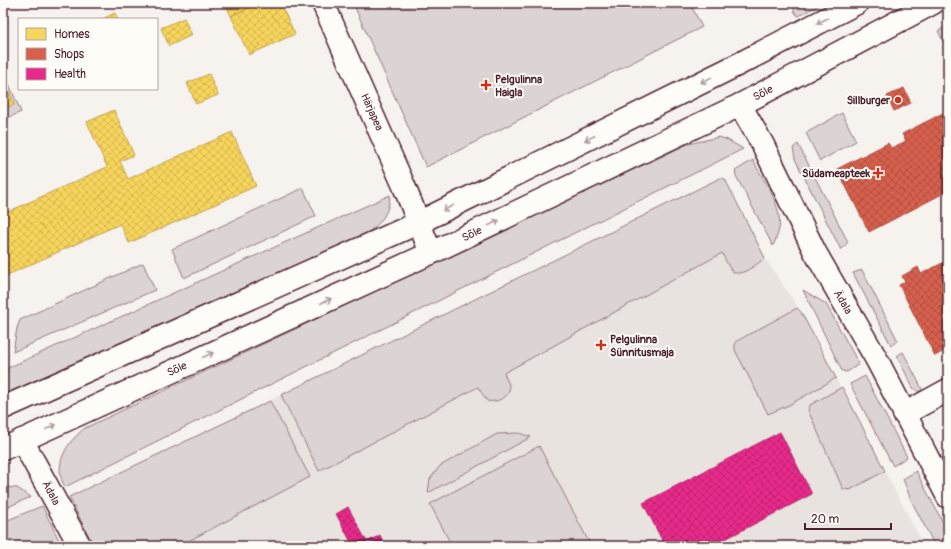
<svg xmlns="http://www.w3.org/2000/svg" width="951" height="549" viewBox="0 0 951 549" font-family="Pangolin,sans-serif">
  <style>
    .built { fill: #e9e3e0 }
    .green { fill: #dcd4d2; stroke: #937a7e }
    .homes { fill: url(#homes-cross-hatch); stroke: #c29e4d }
    .shops { fill: url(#shops-cross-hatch); stroke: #ac4c43 }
    .health { fill: url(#health-cross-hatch); stroke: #b8266e }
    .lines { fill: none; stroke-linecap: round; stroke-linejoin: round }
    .minor-casing { stroke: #4a1f2b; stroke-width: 25 }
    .secondary-casing { stroke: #4a1f2b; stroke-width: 25 }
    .minor { stroke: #fdfcf7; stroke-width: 22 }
    .secondary { stroke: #fdfcf7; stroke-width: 22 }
    .oneway { stroke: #ac999b }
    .poi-dot { fill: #c8321e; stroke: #fdfcf7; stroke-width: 1.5 }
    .labels { text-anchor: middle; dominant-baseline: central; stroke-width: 4; stroke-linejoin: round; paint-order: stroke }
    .poi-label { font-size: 11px; font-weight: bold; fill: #4a1f2b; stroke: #fdfcf7; text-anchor: start }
    .street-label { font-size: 11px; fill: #4a1f2b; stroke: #fdfcf7 }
  </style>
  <defs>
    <pattern id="homes-cross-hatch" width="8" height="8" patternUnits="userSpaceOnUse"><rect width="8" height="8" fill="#f6d55c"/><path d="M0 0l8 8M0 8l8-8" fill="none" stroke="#d4b650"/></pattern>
    <pattern id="shops-cross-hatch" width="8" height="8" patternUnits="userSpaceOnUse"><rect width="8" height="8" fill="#d6604d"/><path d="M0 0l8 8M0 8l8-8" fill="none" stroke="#b04f40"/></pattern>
    <pattern id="health-cross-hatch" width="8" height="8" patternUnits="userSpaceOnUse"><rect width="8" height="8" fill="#e7298a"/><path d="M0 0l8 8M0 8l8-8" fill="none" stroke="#bd2371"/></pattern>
  </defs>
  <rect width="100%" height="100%" fill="#f6f3ef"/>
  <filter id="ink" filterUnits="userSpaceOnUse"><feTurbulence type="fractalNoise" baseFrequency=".025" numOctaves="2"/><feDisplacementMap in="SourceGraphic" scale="8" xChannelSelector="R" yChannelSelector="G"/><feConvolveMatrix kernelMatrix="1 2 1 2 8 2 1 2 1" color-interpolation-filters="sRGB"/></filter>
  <g filter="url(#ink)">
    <!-- built -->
    <path class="built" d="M 720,178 L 725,179 L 765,258 L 801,312 L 924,546 L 94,546 L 69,497 L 281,395 Z"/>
    <!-- green -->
    <path class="green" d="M 353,3 L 690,3 L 702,27 L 426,167 Z
      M 794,3 L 823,3 L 798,16 L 794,11 Z
      M 948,26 L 948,41 L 944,43 L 938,31 Z
      M 3,70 L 21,112 L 3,120 L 3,109 L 14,104 L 3,77 Z
      M 842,113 L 856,141 L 820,161 L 806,133 Z
      M 719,137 L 728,140 L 743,149 L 65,487 C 52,465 67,442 85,428 L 688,144 Z
      M 798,144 L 848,242 L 841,250 L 795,159 L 793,148 Z
      M 753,160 C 763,180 783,205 779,229 C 778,235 775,241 773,246 L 736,176 L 735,171 Z
      M 720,178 L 725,179 L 765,258 C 758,263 739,280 731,270 C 727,265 725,258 722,253 L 504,373 C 505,377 508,381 509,385 C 512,397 497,403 487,401 L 478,387 L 319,471 L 281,395 Z
      M 303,188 L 316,216 L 184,278 L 172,249 Z
      M 390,195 C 389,214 380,225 364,235 L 3,395 L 3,370 Z
      M 143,263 L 155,290 L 13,352 L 17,328 L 20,320 Z
      M 862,270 L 898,341 L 891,345 L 853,273 Z
      M 803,290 L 826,304 L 859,364 L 847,372 L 842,371 Z
      M 797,308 L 801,312 L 836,378 L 789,405 L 768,414 L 735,350 L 735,342 Z
      M 903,352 L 920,385 L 922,389 L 919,392 L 913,388 L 897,356 Z
      M 865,376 L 907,457 L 893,466 L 850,384 Z
      M 842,387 L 885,471 L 850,490 L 843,489 L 808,410 L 810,405 Z
      M 270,401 L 310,477 L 179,546 L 94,546 L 69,497 Z
      M 519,433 L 531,437 L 428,493 L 430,479 L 440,466 L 497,434 Z
      M 539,446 L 591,546 L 452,546 L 430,504 Z
      M 916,471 L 948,532 L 948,546 L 935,546 L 911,500 L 903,479 Z
      M 3,487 L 17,488 L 31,497 L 3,509 Z
      M 42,506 L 62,546 L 3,546 L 3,522 Z"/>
    <!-- homes -->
    <path class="homes" d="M 225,3 L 259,3 L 231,16 Z
      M 259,3 L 280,3 L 295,34 L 249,55 L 231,16 Z
      M 115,13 L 118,19 L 102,19 Z
      M 184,18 L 192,35 L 169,46 L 161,28 Z
      M 209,74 L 218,95 L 196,104 L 187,83 Z
      M 4,76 L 14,105 L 3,109 L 3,77 Z
      M 114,110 L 134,155 L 120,161 L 128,179 L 232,132 L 256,186 L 129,243 L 120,224 L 3,277 L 3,214 L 107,167 L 87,122 Z"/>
    <!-- shops -->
    <path class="shops" d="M 904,88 L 911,103 L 894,111 L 887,96 Z
      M 947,111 L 948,191 L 869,232 L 837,169 L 888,143 L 891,148 L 906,141 L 902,134 Z
      M 948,260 L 948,349 L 935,356 L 899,285 L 905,282 L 902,276 L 918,267 L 921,274 Z"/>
    <!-- health -->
    <path class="health" d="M 780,432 L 812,494 L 712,546 L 665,546 L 643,503 Z
      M 348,507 L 367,542 L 359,546 L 353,546 L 336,514 Z
      M 380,535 L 385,546 L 359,546 L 367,542 Z"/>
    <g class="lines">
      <!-- minor casing -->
      <g class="minor-casing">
        <path id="minor" d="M 323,3 L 404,186 L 431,253
          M 740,105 L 763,145 L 815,252 L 877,360 L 948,497
          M 904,414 L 948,390
          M 22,440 L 80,546"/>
      </g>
      <!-- secondary casing -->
      <g class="secondary-casing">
        <path id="secondary" d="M 3,408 L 418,223 L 739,64 L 857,3
          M 3,449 L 431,253 L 740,105 L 933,3"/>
      </g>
      <!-- minor -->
      <use href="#minor" class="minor"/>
      <!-- secondary -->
      <use href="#secondary" class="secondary"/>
    </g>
    <!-- one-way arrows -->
    <defs><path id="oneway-shaft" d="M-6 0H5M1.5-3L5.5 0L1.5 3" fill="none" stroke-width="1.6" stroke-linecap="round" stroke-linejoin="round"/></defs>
    <g class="oneway">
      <use href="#oneway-shaft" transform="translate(822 21) rotate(153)"/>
      <use href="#oneway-shaft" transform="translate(706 80) rotate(154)"/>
      <use href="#oneway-shaft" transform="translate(590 138) rotate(154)"/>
      <use href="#oneway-shaft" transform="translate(448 208) rotate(154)"/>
      <use href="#oneway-shaft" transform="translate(494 223) rotate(-26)"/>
      <use href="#oneway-shaft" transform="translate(326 301) rotate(-25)"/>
      <use href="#oneway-shaft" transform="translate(208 355) rotate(-25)"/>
      <use href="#oneway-shaft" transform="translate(51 427) rotate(-25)"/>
    </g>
  </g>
  <!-- markers -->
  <g class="poi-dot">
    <path d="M484 79h4v4h4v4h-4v4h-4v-4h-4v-4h4z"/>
    <circle cx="898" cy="100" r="4"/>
    <path d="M876 167h4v4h4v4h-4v4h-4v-4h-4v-4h4z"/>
    <path d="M599 339h4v4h4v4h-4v4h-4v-4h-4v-4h4z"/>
  </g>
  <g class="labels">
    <!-- poi labels -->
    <g class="poi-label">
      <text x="495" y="79">Pelgulinna<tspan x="495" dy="13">Haigla</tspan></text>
      <text x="890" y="100" text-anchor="end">Sillburger</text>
      <text x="870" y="173" text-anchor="end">Südameapteek</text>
      <text x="610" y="339">Pelgulinna<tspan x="610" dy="13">Sünnitusmaja</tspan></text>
    </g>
    <!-- street labels -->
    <g class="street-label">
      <text transform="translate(763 93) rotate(-28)">Sõle</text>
      <text transform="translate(372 112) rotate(66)">Härjapea</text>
      <text transform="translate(472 234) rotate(-26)">Sõle</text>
      <text transform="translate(843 302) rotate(60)">Ädala</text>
      <text transform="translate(177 369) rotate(-25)">Sõle</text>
      <text transform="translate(51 493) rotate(62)">Ädala</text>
    </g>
  </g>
  <!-- margin -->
  <rect width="951" height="549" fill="none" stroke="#fdfcf7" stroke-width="16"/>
  <rect x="8" y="8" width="935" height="533" fill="none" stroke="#4a1f2b" stroke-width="1.5" filter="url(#ink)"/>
  <!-- legend -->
  <rect x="18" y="18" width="140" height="72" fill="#fdfcf7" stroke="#b5a4a5"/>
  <rect x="26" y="28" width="20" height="12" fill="#f6d55c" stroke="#b5a4a5"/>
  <text x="54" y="38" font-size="12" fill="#4a1f2b">Homes</text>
  <rect x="26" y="48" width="20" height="12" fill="#d6604d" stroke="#b5a4a5"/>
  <text x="54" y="58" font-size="12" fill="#4a1f2b">Shops</text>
  <rect x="26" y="68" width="20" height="12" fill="#e7298a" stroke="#b5a4a5"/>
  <text x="54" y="78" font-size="12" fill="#4a1f2b">Health</text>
  <!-- scale -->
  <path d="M805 523v6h86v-6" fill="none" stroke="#4a1f2b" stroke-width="2"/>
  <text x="811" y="523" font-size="12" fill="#4a1f2b" stroke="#fdfcf7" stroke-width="3" paint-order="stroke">20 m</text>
</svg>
